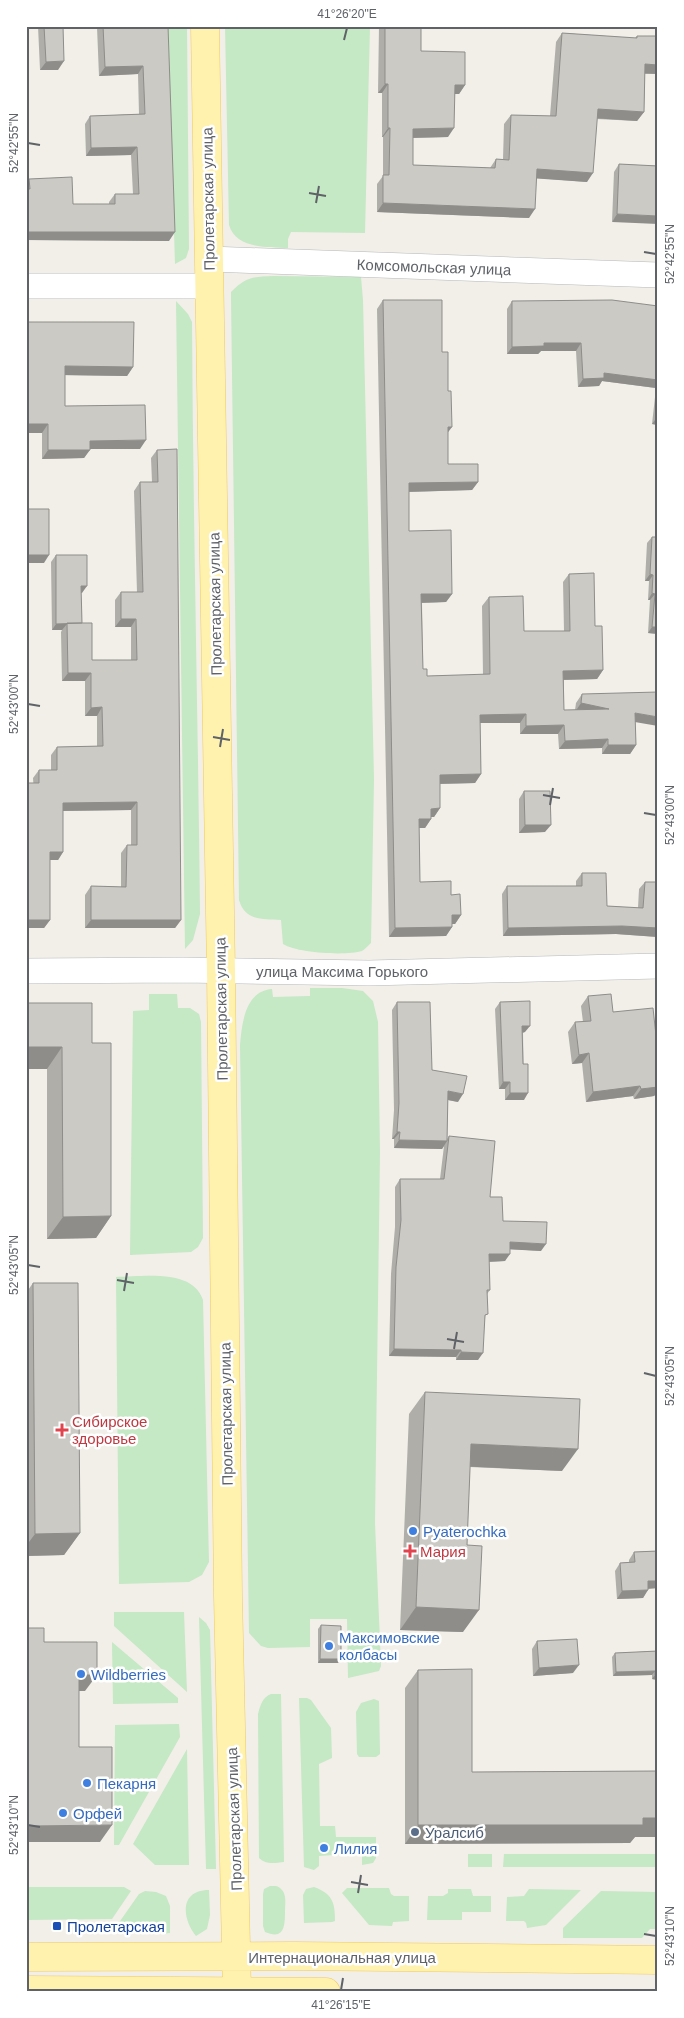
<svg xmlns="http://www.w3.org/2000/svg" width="684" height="2018" viewBox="0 0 684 2018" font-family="Helvetica,sans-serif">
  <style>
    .green { fill: #c5e8c5 }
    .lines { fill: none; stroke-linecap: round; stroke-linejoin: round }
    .minor-casing { stroke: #b5b8bc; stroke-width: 26 }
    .major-casing { stroke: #f2c960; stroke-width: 29 }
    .minor { stroke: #fff; stroke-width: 25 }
    .major { stroke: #fff2af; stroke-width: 28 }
    .wall { fill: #afaea9 }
    .shaded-wall { fill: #8f8d8a }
    .building { fill: #cccac5; stroke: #8f8d8a }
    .ticks { fill: none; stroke: #5f6368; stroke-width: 2 }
    .health-dot { fill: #e0444e; stroke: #fff; stroke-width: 2 }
    .shop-dot { fill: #3f7fe0; stroke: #fff; stroke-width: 2 }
    .service-dot { fill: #5c6f8a; stroke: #fff; stroke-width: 2 }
    .transit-dot { fill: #1a4fb4; stroke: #fff; stroke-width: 2 }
    .labels { text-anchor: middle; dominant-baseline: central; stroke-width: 5; stroke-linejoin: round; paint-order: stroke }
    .street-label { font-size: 15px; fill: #5f6368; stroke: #fff }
    .health-label { font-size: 15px; fill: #be3a42; stroke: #fff; text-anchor: start }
    .shop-label { font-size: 15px; fill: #366cbe; stroke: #fff; text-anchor: start }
    .service-label { font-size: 15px; fill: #4e5e75; stroke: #fff; text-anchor: start }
    .transit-label { font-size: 15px; fill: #164399; stroke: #fff; text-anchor: start }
    .neatline { fill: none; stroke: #5f6368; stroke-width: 2 }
    .ticks-label { font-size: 12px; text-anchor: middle; fill: #5f6368 }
  </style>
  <rect width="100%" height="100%" fill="#f1efe8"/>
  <!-- green -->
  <path class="green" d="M 168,26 L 187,26 L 189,249 L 186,258 L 175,264 Z
    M 225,26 L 370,26 L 365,233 L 291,232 L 288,239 L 288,248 C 268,247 236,249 229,225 Z
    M 274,276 L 361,277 L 363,300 L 374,779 L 371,943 C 369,945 365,949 362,951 C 346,956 297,953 283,944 L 281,920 C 263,919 245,921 239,900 L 231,298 L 231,292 C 247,276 253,277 274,276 Z
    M 176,301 L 188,314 L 192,322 C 193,519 198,717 200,914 L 193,940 L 185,949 Z
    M 310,988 L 342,988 L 363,991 L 373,1001 L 378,1022 L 380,1153 L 375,1523 L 381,1666 L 379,1671 L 348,1678 L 347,1619 L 310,1619 L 310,1647 L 268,1648 L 261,1646 L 249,1633 L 240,1045 C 242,1023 245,991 272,989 L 273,997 L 310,996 Z
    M 149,994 L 177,994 L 178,1008 L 190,1008 L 199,1014 L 201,1022 L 203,1238 L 198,1247 L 191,1252 L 130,1255 L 133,1011 L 149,1010 Z
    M 116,1277 C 143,1277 192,1268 203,1300 L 209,1562 L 202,1575 L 189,1582 L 119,1584 Z
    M 114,1612 L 184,1612 L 187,1692 L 114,1626 Z
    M 199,1617 L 206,1623 L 210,1630 L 216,1869 L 206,1869 Z
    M 112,1642 L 178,1698 L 178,1703 L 113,1704 Z
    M 271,1694 L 281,1694 L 284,1862 C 275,1863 266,1865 259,1858 L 258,1714 C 260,1707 262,1697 271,1694 Z
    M 299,1698 L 307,1698 L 311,1700 L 331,1728 L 332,1758 L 319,1764 L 320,1826 L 335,1826 L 336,1837 L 376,1837 L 376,1858 L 373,1863 L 362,1865 L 362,1853 L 319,1856 L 319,1866 L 314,1870 L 304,1867 Z
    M 374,1699 L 379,1701 L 380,1754 L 376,1757 L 359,1757 L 357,1754 L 356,1712 L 361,1703 Z
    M 179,1724 L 180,1737 L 119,1845 L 114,1845 L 115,1725 Z
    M 187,1749 L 189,1865 L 155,1865 L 133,1844 Z
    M 468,1854 L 492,1854 L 492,1867 L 468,1867 Z
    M 504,1854 L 658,1854 L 658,1867 L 503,1867 Z
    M 270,1886 C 274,1886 278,1885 281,1889 C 287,1894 285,1904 285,1911 C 285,1927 284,1940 265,1932 L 263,1926 L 263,1894 L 264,1889 Z
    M 26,1887 L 124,1887 L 131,1891 L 112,1919 L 26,1920 Z
    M 314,1887 C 333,1894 335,1903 335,1921 L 332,1922 L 304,1923 L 303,1895 L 306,1889 Z
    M 347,1888 L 389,1888 L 391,1894 L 394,1896 L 409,1896 L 409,1921 L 393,1922 L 392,1926 L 369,1925 L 342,1893 Z
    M 448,1889 L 471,1889 L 473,1896 L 491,1896 L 491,1912 L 462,1912 L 462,1920 L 427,1920 L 428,1896 L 443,1896 L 448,1893 Z
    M 529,1889 L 581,1890 L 546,1925 L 527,1928 L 526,1923 L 524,1921 L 506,1921 L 507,1897 L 524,1896 Z
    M 209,1890 L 210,1915 L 207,1929 L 196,1936 C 182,1919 179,1890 209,1890 Z
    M 145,1891 L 156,1892 L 166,1896 L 170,1906 L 170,1933 C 149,1935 138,1932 118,1924 L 139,1894 Z
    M 601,1891 L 658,1892 L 658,1929 L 650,1929 L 642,1938 L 563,1938 L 563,1928 Z"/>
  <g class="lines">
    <!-- minor casing -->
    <g class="minor-casing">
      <path id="minor" d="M 210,259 L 658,275
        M 26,286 L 210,286
        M 26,971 L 183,970 L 369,973 L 658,966"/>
    </g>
    <!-- major casing -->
    <g class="major-casing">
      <path id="major" d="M 205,26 L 221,971 L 228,1596 L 237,1992
        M 26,1957 L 294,1956 L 658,1960
        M 26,1990 L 326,1992"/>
    </g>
    <!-- minor -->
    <use href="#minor" class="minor"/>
    <!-- major -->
    <use href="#major" class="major"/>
  </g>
  <!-- wall -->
  <path class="wall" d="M 38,26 L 168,26 L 169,241 L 26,240 L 26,183 L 29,179 L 73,204 L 109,204 L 109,202 L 115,194 L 133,194 L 131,155 L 86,156 L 85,124 L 90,116 L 139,114 L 138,74 L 99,76 L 97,27 L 63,28 L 58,70 L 40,70 Z
    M 379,26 L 421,26 L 421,51 L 465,85 L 459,94 L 455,94 L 448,137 L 413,138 L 413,165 L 490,168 L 496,159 L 503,159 L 504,124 L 511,115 L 550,116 L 556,42 L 562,33 L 635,38 L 637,36 L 658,36 L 658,74 L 645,74 L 644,112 L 637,121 L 597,119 L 587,182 L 536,178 L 529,218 L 377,212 L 377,184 L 383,176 L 383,137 L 382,137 L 382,93 L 378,93 Z
    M 619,164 L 658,166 L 612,222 L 614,172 Z
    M 383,300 L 442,352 L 448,432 L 448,464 L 478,482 L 472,490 L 409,492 L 409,531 L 452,594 L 446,602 L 422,603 L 423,669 L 427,676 L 483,675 L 482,606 L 489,597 L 524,631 L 564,631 L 563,582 L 569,574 L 595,626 L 603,670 L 597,679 L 564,680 L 564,710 L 575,710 L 576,703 L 582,694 L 635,722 L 636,745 L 630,754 L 602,754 L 602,748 L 559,749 L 558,734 L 520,734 L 520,723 L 480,723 L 481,774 L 475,783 L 440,784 L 440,808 L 434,817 L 431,817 L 431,819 L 425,828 L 419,828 L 420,882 L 451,895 L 461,915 L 455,924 L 452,924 L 452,927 L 446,936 L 389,937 L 377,309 Z
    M 512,301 L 658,306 L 658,425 L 652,424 L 656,388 L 602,381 L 599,386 L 578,387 L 576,351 L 541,351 L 538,354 L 507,354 L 507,309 Z
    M 26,322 L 133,367 L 127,376 L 65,375 L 65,406 L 140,449 L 90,449 L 84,458 L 42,459 L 42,433 L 26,433 Z
    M 157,450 L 181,920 L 175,928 L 85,928 L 85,895 L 91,886 L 121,887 L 121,853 L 127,845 L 131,845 L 131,810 L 63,811 L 63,852 L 58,860 L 50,860 L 50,920 L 44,928 L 33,778 L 39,770 L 51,770 L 51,755 L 57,747 L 97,746 L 97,716 L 85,716 L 85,681 L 62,681 L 61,632 L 62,630 L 52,630 L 51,562 L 56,555 L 82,593 L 81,593 L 82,623 L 92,660 L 131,660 L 131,627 L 115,627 L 115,600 L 121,592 L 137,592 L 134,491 L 140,482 L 152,482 L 151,458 Z
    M 652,537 L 658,537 L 658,634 L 648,633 L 650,600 L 648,600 L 649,581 L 645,581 L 647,543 Z
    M 524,791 L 545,832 L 519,833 L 519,799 Z
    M 582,873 L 607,906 L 638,908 L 639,889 L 645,882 L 658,937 L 616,934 L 503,936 L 502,894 L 507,886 L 576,886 L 576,881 Z
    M 588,996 L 613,1012 L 658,1054 L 658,1092 L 654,1096 L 634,1099 L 633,1096 L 586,1102 L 582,1063 L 572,1064 L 568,1032 L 575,1022 L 583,1022 L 581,1006 Z
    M 397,1002 L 432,1070 L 458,1102 L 448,1100 L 447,1139 L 449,1136 L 490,1197 L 503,1221 L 541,1251 L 510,1249 L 505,1261 L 489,1262 L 490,1290 L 487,1294 L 485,1319 L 478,1360 L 456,1360 L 456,1357 L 389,1356 L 391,1274 L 395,1227 L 395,1187 L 400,1179 L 440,1179 L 444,1146 L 442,1149 L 394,1148 L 394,1139 L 392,1139 L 394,1110 L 392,1010 Z
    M 500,1002 L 525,1032 L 523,1033 L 524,1100 L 505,1100 L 505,1089 L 499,1089 L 495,1009 Z
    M 26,1003 L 92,1043 L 111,1216 L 96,1238 L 47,1239 L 47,1069 L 26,1069 Z
    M 33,1283 L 80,1533 L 64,1555 L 26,1556 L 26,1293 Z
    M 425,1392 L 562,1471 L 470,1467 L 463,1632 L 400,1630 L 409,1414 Z
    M 658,1479 L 658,1520 L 656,1481 Z
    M 658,1551 L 658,1588 L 648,1589 L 643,1598 L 617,1599 L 615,1571 L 620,1563 L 629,1562 L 629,1560 L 634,1552 Z
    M 321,1625 L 338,1663 L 318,1663 L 318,1629 Z
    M 537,1641 L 573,1673 L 533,1676 L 532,1649 Z
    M 658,1651 L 658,1680 L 652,1679 L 652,1675 L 613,1676 L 612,1657 L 615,1653 Z
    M 418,1670 L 472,1772 L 658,1771 L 658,1837 L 635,1837 L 630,1843 L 405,1844 L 405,1688 Z"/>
  <!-- shaded-wall -->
  <path class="shaded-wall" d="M 58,26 L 98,26 L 57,28 Z
    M 64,61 L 58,70 L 40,70 L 46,62 Z
    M 645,64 L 658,65 L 658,74 L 639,73 Z
    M 143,66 L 138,74 L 99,76 L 105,67 Z
    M 385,84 L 388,84 L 382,93 L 378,93 Z
    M 455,85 L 465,85 L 459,94 L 448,94 Z
    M 598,109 L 644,112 L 637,121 L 592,118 Z
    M 388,128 L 390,128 L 383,137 L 382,137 Z
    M 454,128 L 448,137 L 407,138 L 413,129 Z
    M 137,147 L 131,155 L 86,156 L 91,148 Z
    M 537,169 L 593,173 L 587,182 L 530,178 Z
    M 383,203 L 535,209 L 529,218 L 377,212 Z
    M 617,214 L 658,216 L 658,224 L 612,222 Z
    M 26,232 L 175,232 L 169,241 L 26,240 Z
    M 544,343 L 581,343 L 576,351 L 541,351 L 538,354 L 507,354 L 512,347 Z
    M 65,366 L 133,367 L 127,376 L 59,375 Z
    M 604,373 L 658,380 L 658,386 L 656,388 L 602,381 L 599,386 L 578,387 L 583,379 Z
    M 658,416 L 658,425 L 652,424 Z
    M 26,424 L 48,424 L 42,433 L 26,433 Z
    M 448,427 L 452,427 L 446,435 Z
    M 146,440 L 140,449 L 84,449 L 90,441 Z
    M 48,450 L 90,450 L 84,458 L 42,459 Z
    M 478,482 L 472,490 L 403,492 L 409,483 Z
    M 26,555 L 49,555 L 44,563 L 26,563 Z
    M 650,574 L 653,575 L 649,581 L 645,581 Z
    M 81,586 L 87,586 L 82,593 L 76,593 Z
    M 652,593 L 655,594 L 650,600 L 648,600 Z
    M 421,594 L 452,594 L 446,602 L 415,603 Z
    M 121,619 L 136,619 L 131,627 L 115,627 Z
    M 56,624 L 67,624 L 62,630 L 52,630 Z
    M 652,627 L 658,627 L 658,634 L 648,633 Z
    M 603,670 L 597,679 L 557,680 L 563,671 Z
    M 68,673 L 91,673 L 85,681 L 62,681 Z
    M 581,703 L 609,709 L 575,712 Z
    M 102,707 L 97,716 L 85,716 L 91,708 Z
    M 635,713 L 658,717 L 658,726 L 629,721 Z
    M 526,714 L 520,723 L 474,723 L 480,715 Z
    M 564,725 L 558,734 L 520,734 L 526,726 Z
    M 608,739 L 602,748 L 559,749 L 565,741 Z
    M 608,745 L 636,745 L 630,754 L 602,754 Z
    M 481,774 L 475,783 L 433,784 L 440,775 Z
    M 137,802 L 131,810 L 58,811 L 63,803 Z
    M 440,808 L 434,817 L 425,817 L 431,809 Z
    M 419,819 L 431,819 L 425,828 L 413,828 Z
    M 525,825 L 551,825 L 545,832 L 519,833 Z
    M 50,852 L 63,852 L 58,860 L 45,860 Z
    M 452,915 L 461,915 L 455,924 L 446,924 Z
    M 26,920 L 50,920 L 44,928 L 26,928 Z
    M 91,920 L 181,920 L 175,928 L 85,928 Z
    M 622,926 L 658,928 L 658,937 L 616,934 L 503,936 L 508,928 Z
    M 452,927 L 446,936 L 389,937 L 395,928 Z
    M 522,1026 L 530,1026 L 525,1032 L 518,1033 Z
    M 26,1047 L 62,1047 L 47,1069 L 26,1069 Z
    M 589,1053 L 582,1063 L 572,1064 L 579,1055 Z
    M 503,1082 L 510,1082 L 505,1089 L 499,1089 Z
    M 640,1086 L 633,1096 L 586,1102 L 593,1092 Z
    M 658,1087 L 658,1092 L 654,1096 L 634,1099 L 641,1089 Z
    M 448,1091 L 463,1094 L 458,1102 L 443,1099 Z
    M 510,1093 L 528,1093 L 524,1100 L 505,1100 Z
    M 397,1132 L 400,1132 L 394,1139 L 392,1139 Z
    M 399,1140 L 447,1141 L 442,1149 L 394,1148 Z
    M 111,1216 L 96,1238 L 47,1239 L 63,1217 Z
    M 510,1242 L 546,1244 L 541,1251 L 505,1249 Z
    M 489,1254 L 510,1254 L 505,1261 L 484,1262 Z
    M 394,1349 L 461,1350 L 456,1357 L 389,1356 Z
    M 461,1352 L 483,1353 L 478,1360 L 456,1360 Z
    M 471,1444 L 578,1449 L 562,1471 L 456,1466 Z
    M 80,1533 L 64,1555 L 26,1556 L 26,1546 L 35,1534 Z
    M 648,1581 L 658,1581 L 658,1588 L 642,1589 Z
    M 648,1590 L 643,1598 L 617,1599 L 622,1591 Z
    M 416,1607 L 479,1610 L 463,1632 L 400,1630 Z
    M 320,1659 L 341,1659 L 338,1663 L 318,1663 Z
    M 579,1665 L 573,1673 L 533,1676 L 539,1668 Z
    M 655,1671 L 652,1675 L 613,1676 L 616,1672 Z
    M 79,1675 L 97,1675 L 85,1691 L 67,1691 Z
    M 655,1675 L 658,1675 L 658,1680 L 652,1679 Z
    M 643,1818 L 658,1818 L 658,1837 L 635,1837 L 630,1843 L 405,1844 L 418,1825 Z
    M 112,1825 L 100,1842 L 26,1842 L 26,1826 Z"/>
  <!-- building -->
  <path class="building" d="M 44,26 L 63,26 L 64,61 L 46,62 Z
    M 103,26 L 168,26 L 175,232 L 26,232 L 26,189 L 30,189 L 29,179 L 72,177 L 73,204 L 115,204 L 115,194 L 139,194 L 137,147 L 91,148 L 90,116 L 145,114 L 143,66 L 105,67 Z
    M 385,26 L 421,26 L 421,51 L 465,52 L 465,85 L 455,85 L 454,128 L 413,129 L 413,165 L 495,168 L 496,159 L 509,160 L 511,115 L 556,116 L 562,33 L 637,38 L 637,36 L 658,36 L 658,65 L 645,64 L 644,112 L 598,109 L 593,173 L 537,169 L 535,209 L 383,203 L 383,175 L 389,175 L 390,128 L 388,128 L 388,84 L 385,84 Z
    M 619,164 L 658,166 L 658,216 L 617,214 Z
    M 383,300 L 442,300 L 442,352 L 448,352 L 448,391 L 451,391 L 452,427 L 448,427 L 448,464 L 478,464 L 478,482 L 409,483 L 409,531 L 451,530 L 452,594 L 421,594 L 423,669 L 427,669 L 427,676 L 490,674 L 489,597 L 523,596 L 524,631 L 570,631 L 569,574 L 594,573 L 595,626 L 602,626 L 603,670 L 563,671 L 564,710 L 609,709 L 581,703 L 582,694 L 658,692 L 658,717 L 635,713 L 636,745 L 608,745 L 608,739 L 565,741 L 564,725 L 526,726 L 526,714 L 480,715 L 481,774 L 440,775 L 440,808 L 431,809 L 431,819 L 419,819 L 420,882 L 451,881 L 451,895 L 460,894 L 461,915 L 452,915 L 452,927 L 395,928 Z
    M 612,300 L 658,306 L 658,380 L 604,373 L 604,378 L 583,379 L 581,343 L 544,343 L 544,346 L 512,347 L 512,301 Z
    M 26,322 L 134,322 L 133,367 L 65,366 L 65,406 L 145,405 L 146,440 L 90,441 L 90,450 L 48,450 L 48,424 L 26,424 Z
    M 177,449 L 181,920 L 91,920 L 91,886 L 126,887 L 127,845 L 137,845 L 137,802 L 63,803 L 63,852 L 50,852 L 50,920 L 26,920 L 26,783 L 39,783 L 39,770 L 57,770 L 57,747 L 103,746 L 102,707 L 91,708 L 91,673 L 68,673 L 67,623 L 92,623 L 92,660 L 137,660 L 136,619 L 121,619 L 121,592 L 143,592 L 140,482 L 158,482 L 157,450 Z
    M 26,509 L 49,509 L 49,555 L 26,555 Z
    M 652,537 L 658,537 L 658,627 L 652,627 L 655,594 L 652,593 L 653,575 L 650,574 Z
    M 56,555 L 87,555 L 87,586 L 81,586 L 82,623 L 56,624 Z
    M 524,791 L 550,791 L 551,825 L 525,825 Z
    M 582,873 L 606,873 L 607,906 L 643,908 L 645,882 L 658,882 L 658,928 L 622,926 L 508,928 L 507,886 L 582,886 Z
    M 611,994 L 613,1012 L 653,1008 L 658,1054 L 658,1087 L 641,1089 L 640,1086 L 593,1092 L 589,1053 L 579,1055 L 575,1022 L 591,1021 L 588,996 Z
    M 530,1001 L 530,1026 L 522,1026 L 523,1064 L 528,1064 L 528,1093 L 510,1093 L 510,1082 L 503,1082 L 500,1002 Z
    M 397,1002 L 430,1002 L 432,1070 L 467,1076 L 463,1094 L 448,1091 L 447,1141 L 399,1140 L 400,1132 L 397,1132 L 399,1103 Z
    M 26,1003 L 92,1003 L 92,1043 L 111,1043 L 111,1216 L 63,1217 L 62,1047 L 26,1047 Z
    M 449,1136 L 495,1141 L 490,1197 L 502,1197 L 503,1221 L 547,1222 L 546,1244 L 510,1242 L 510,1254 L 489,1254 L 490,1290 L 487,1290 L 488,1314 L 485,1315 L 483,1353 L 461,1352 L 461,1350 L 394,1349 L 396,1267 L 401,1220 L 400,1179 L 444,1179 Z
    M 33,1283 L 78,1283 L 80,1533 L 35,1534 Z
    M 425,1392 L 580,1399 L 578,1449 L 471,1444 L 467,1545 L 482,1546 L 479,1610 L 416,1607 Z
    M 658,1551 L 658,1581 L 648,1581 L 648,1590 L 622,1591 L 620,1563 L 635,1562 L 634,1552 Z
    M 321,1625 L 341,1626 L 341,1659 L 320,1659 Z
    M 26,1628 L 44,1628 L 44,1642 L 97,1642 L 97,1675 L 79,1675 L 79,1747 L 112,1747 L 112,1825 L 26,1826 Z
    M 577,1639 L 579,1665 L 539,1668 L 537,1641 Z
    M 658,1651 L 658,1675 L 655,1675 L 655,1671 L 616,1672 L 615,1653 Z
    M 472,1669 L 472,1772 L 658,1771 L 658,1818 L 643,1818 L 643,1825 L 418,1825 L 418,1670 Z"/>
  <!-- ticks -->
  <path class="ticks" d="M 344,40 L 347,28M 28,143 L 40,145M 309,193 L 326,196M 316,203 L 319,186M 644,252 L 656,254M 28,704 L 40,706M 213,737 L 230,740M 220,747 L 223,729M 543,795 L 560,798M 550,805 L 553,788M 644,813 L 656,815M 28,1265 L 40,1267M 117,1280 L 134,1283M 124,1291 L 127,1273M 447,1339 L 464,1342M 454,1349 L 457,1332M 644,1373 L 656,1376M 28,1825 L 40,1827M 351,1882 L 368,1885M 358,1893 L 361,1875M 644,1934 L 656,1936M 341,1990 L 343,1978"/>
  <!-- markers -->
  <g class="health-dot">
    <path d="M59.5 1422.5h5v5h5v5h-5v5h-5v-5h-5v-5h5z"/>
    <path d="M407.5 1543.5h5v5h5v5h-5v5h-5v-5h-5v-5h5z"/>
  </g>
  <g class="shop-dot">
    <circle cx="413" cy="1531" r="5"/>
    <circle cx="329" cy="1646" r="5"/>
    <circle cx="81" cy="1674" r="5"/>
    <circle cx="87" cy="1783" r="5"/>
    <circle cx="63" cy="1813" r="5"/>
    <circle cx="324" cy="1848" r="5"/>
  </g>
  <circle class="service-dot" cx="415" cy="1832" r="5"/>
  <rect class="transit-dot" x="52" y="1921" width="10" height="10" rx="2.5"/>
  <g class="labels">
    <!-- street labels -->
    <g class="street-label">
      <text transform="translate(208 199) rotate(-91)">Пролетарская улица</text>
      <text transform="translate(434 267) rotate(2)">Комсомольская улица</text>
      <text transform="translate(215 604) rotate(-91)">Пролетарская улица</text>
      <text x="342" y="971">улица Максима Горького</text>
      <text transform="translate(221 1009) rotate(-91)">Пролетарская улица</text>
      <text transform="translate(226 1414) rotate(-91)">Пролетарская улица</text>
      <text transform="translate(234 1819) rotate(-92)">Пролетарская улица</text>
      <text x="342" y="1957">Интернациональная улица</text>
    </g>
    <!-- health labels -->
    <g class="health-label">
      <text x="72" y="1421">Сибирское<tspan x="72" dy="17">здоровье</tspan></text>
      <text x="420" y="1551">Мария</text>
    </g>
    <!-- shop labels -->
    <g class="shop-label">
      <text x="423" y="1531">Pyaterochka</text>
      <text x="339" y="1637">Максимовские<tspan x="339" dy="17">колбасы</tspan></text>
      <text x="91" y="1674">Wildberries</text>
      <text x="97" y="1783">Пекарня</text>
      <text x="73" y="1813">Орфей</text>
      <text x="334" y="1848">Лилия</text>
    </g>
    <!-- service labels -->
    <g class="service-label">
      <text x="425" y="1832">Уралсиб</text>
    </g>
    <!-- transit labels -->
    <g class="transit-label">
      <text x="67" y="1926">Пролетарская</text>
    </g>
  </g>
  <!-- border -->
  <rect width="684" height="2018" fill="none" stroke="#ffffff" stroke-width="55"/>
  <rect x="28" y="28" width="628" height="1962" class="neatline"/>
  <g class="ticks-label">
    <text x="347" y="18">41°26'20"E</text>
    <text transform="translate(14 143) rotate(-90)" y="4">52°42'55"N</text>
    <text transform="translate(670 254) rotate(-90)" y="4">52°42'55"N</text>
    <text transform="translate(14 704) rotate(-90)" y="4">52°43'00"N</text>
    <text transform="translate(670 815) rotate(-90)" y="4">52°43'00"N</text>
    <text transform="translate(14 1265) rotate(-90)" y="4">52°43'05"N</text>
    <text transform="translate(670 1376) rotate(-90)" y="4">52°43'05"N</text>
    <text transform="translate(14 1825) rotate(-90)" y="4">52°43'10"N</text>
    <text transform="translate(670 1936) rotate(-90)" y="4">52°43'10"N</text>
    <text x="341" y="2009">41°26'15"E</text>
  </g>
</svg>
